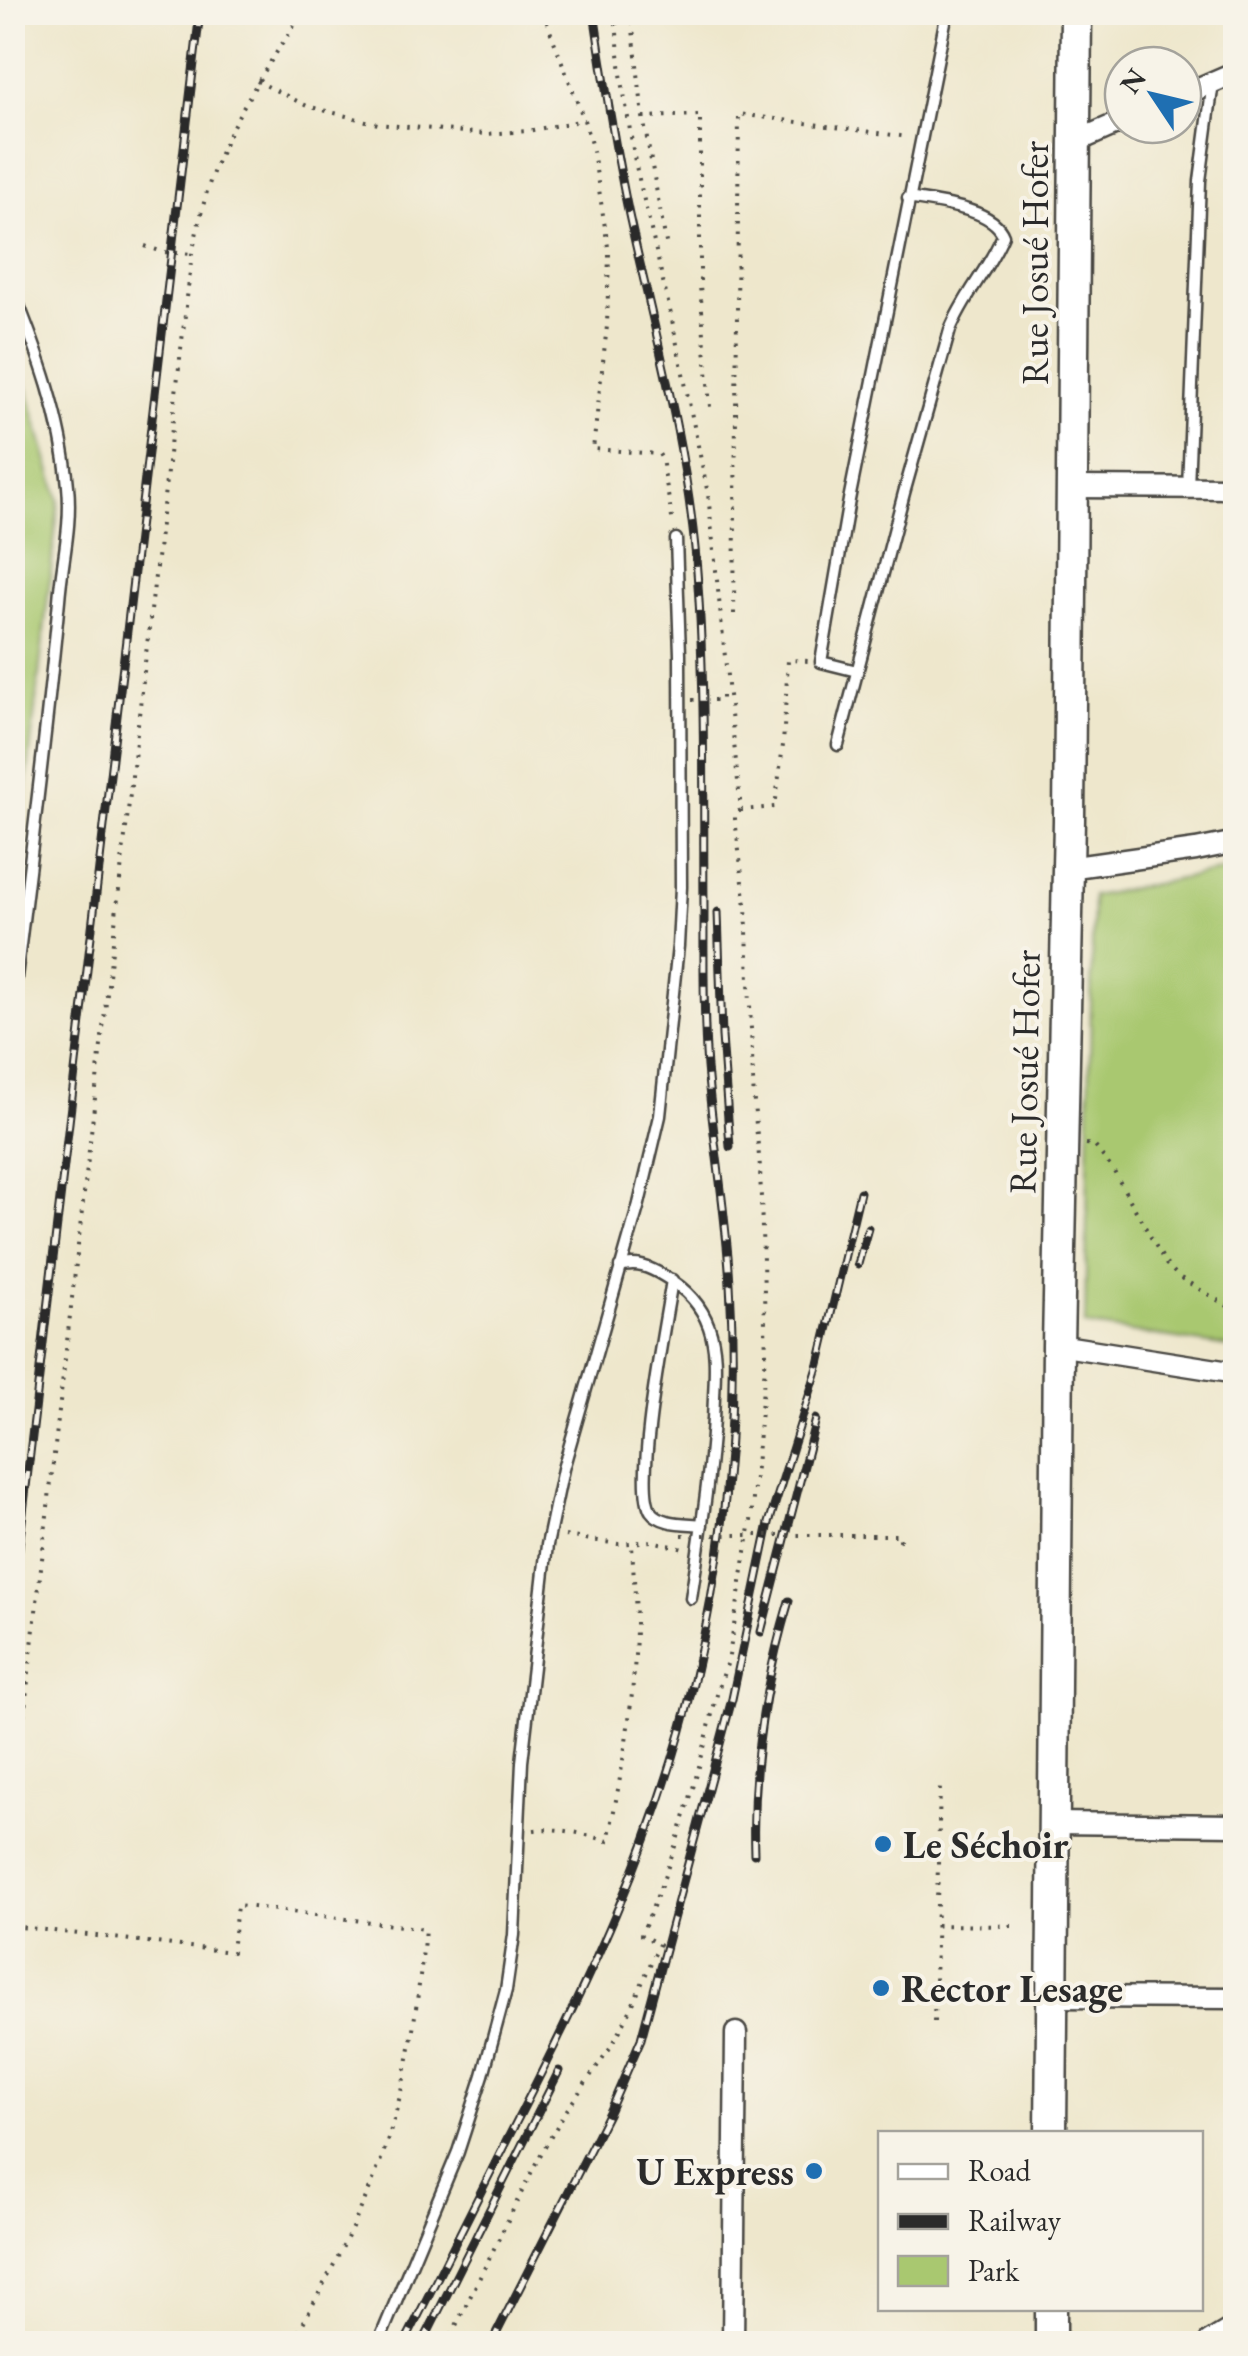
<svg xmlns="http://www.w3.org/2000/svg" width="1248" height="2356" viewBox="0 0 1248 2356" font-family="'EB Garamond',serif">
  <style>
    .green { fill: #a9c870; stroke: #6a7a4e; stroke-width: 2.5 }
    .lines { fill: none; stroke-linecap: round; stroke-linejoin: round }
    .service-casing { stroke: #484743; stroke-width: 15 }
    .minor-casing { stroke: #484743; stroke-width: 25 }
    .tertiary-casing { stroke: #484743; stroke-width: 30 }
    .primary-casing { stroke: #484743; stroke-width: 35 }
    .path { stroke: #484743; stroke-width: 4; stroke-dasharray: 2.5 8; stroke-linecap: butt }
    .service { stroke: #fff; stroke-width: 10 }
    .minor { stroke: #fff; stroke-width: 20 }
    .tertiary { stroke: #fff; stroke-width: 25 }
    .primary { stroke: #fff; stroke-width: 30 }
    .rail-casing { stroke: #2b2b2b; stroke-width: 9 }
    .rail { stroke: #f7f3e8; stroke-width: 5; stroke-dasharray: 15; stroke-linecap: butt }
    .path-bridge { stroke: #484743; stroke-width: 4; stroke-dasharray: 2.5 8; stroke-linecap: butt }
    .poi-dot { fill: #1f6fb2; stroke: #f7f3e8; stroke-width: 4 }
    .labels { text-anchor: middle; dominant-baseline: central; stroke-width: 8; stroke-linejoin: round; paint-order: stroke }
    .street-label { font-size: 38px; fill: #2b2b2b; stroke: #f7f3e8 }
    .poi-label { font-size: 38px; font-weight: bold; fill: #2b2b2b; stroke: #f7f3e8; text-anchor: start }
  </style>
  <rect width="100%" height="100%" fill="#f7f3e8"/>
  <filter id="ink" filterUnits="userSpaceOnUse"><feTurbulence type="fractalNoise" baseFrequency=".01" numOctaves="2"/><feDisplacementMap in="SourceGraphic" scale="20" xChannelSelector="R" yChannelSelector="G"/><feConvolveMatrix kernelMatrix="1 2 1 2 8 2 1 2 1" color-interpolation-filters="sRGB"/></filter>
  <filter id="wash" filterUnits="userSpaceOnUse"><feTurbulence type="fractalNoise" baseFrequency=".0048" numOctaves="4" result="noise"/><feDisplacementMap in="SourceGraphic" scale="40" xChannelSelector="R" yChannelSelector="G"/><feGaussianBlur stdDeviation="2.25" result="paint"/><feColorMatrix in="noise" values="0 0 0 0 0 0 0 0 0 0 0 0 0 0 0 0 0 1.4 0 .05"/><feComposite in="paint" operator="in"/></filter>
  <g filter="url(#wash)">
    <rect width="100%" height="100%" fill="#eee7cc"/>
    <!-- green -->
    <path class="green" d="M 13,341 L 59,500 L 13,901 L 12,341 Z
      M 1235,868 L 1235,1348 L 1085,1325 L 1093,896 Z"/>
  </g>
  <g filter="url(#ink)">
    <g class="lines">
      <!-- service casing -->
      <g class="service-casing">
        <path id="service" d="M 12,288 C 38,352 62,417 68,486 C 72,527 62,560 59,600 C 46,737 29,873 12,1010
          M 1188,488 L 1200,181 L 1213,82
          M 857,671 L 821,662 L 849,500 L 947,12
          M 838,745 L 904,493 L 950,330 C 964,295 989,269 1003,235 C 993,208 935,203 908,198
          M 620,1267 C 637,1262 649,1267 664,1276 C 685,1288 701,1304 709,1327 C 717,1350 715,1373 714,1397 C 712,1464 701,1531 691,1598
          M 672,1280 C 666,1320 633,1484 651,1511 C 661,1525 687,1523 702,1525
          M 378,2344 L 458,2152 L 483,2075 L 506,1990 L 514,1935 L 522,1762 L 547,1545 L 563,1469 L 639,1204 L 660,1116 L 678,946 L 681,887 L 680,654 L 676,539"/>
      </g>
      <!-- minor casing -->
      <g class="minor-casing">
        <path id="minor" d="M 1183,95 L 1236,72
          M 1075,142 L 1123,121
          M 1072,487 L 1236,488
          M 1068,868 L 1196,850 L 1236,842
          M 1058,1345 L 1236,1373
          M 1052,1823 L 1236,1825
          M 1051,1997 L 1236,1998
          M 733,2344 L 736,2033"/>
      </g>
      <!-- tertiary casing -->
      <g class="tertiary-casing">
        <path id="tertiary" d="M 1211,2344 L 1236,2329"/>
      </g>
      <!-- primary casing -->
      <g class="primary-casing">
        <path id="primary" d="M 1051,2134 L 1058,1345 L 1069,820 L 1076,12
          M 1051,2308 L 1051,2344"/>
      </g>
      <!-- path -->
      <path class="path" d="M 543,12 L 584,120 L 593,151 L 609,253 L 607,326 L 593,449 L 659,454 L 662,459 L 673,524
        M 615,12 L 621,74 L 635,162 L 671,315 L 708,494 L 741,810 L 775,807 L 783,745 L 788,660 L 808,661
        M 631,12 L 643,117 L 667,248
        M 257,81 L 307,106 L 378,124 L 485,134 L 528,131 L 584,120
        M 643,117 L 700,115 L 700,286 L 710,407
        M 145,246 L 163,252 L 192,254
        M 734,614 L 739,114 L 908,137
        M 692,700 L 722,700 L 722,696 L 728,696
        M 1086,1144 L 1094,1145 L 1113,1170 L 1166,1264 L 1179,1277 L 1236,1311
        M 872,1535 L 900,1535 L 900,1540 L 903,1540
        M 565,1536 L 618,1544 L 652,1541 L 684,1549
        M 12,1820 L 192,254 C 201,213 210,171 229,134 C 250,91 277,52 303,12
        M 534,1830 C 558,1827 585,1834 608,1841 C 622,1772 635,1698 636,1627 C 636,1599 633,1571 632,1543
        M 936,1925 L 1016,1926
        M 12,1926 L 232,1952 L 237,1905 L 425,1929 C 417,2011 407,2093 377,2170 C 354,2230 322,2287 292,2344
        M 934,2022 L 940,1785
        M 447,2344 L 537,2161 L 564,2114 L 614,2042 L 630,2011 L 659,1944 L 641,1935 C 666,1878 685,1819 701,1759 C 710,1727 715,1693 728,1662 L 751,1521 L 766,1355 L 760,1167 L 754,1104 L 746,906 L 735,819 L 735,813 L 741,810"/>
      <!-- service -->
      <use href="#service" class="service"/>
      <!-- minor -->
      <use href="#minor" class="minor"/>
      <!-- tertiary -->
      <use href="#tertiary" class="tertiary"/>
      <!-- primary -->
      <use href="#primary" class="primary"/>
      <!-- rail casing -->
      <g class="rail-casing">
        <path id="rail" d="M 718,912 L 722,1036 L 730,1147
          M 858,1264 L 868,1228
          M 12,1606 L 200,12
          M 761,1632 L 816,1419
          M 754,1854 C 751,1767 764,1685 789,1601
          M 404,2344 C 439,2275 473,2207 508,2138 C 584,1991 656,1842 694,1680 C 725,1550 738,1417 730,1284 C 726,1211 713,1140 707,1067 C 703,1015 704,962 704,910 C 703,793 706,676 696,559 C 686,443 654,329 629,215 C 615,148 604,80 594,12
          M 422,2344 L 559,2071
          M 491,2344 L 610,2110 L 641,2039 L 732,1699 L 769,1523 L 819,1364 L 860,1192"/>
      </g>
      <!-- rail -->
      <use href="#rail" class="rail"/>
      <!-- path-bridge -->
      <path class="path-bridge" d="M 682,1535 L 872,1535"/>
    </g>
  </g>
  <!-- markers -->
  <g class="poi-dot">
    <circle cx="883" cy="1844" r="10"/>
    <circle cx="881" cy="1988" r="10"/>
    <circle cx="814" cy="2171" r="10"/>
  </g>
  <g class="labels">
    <!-- street labels -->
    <g class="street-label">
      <text transform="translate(1034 263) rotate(-90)">Rue Josué Hofer</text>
      <text transform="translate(1024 1072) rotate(-89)">Rue Josué Hofer</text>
    </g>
    <!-- poi labels -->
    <g class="poi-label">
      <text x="903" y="1844">Le Séchoir</text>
      <text x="901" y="1988">Rector Lesage</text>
      <text x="794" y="2171" text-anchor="end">U Express</text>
    </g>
  </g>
  <!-- margin -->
  <rect width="1248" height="2356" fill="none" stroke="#f7f3e8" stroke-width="50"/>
  <!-- legend -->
  <rect x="878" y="2131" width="325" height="180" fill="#f7f3e8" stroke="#a5a39c" stroke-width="2.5"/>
  <rect x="898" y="2164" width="50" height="15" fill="#ffffff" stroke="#a5a39c" stroke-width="2.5"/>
  <text x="968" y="2181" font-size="30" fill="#2b2b2b">Road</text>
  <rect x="898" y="2214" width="50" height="15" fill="#2b2b2b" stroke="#a5a39c" stroke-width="2.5"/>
  <text x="968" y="2231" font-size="30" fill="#2b2b2b">Railway</text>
  <rect x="898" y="2256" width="50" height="30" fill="#a9c870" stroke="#a5a39c" stroke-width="2.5"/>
  <text x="968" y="2281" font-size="30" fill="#2b2b2b">Park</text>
  <!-- north arrow -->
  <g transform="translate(1153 95) rotate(305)"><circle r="48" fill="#f7f3e8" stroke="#a5a39c" stroke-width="2.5"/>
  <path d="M0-8L18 38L0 25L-18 38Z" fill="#1f6fb2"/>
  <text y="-15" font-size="28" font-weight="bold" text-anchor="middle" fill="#2b2b2b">N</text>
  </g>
</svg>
